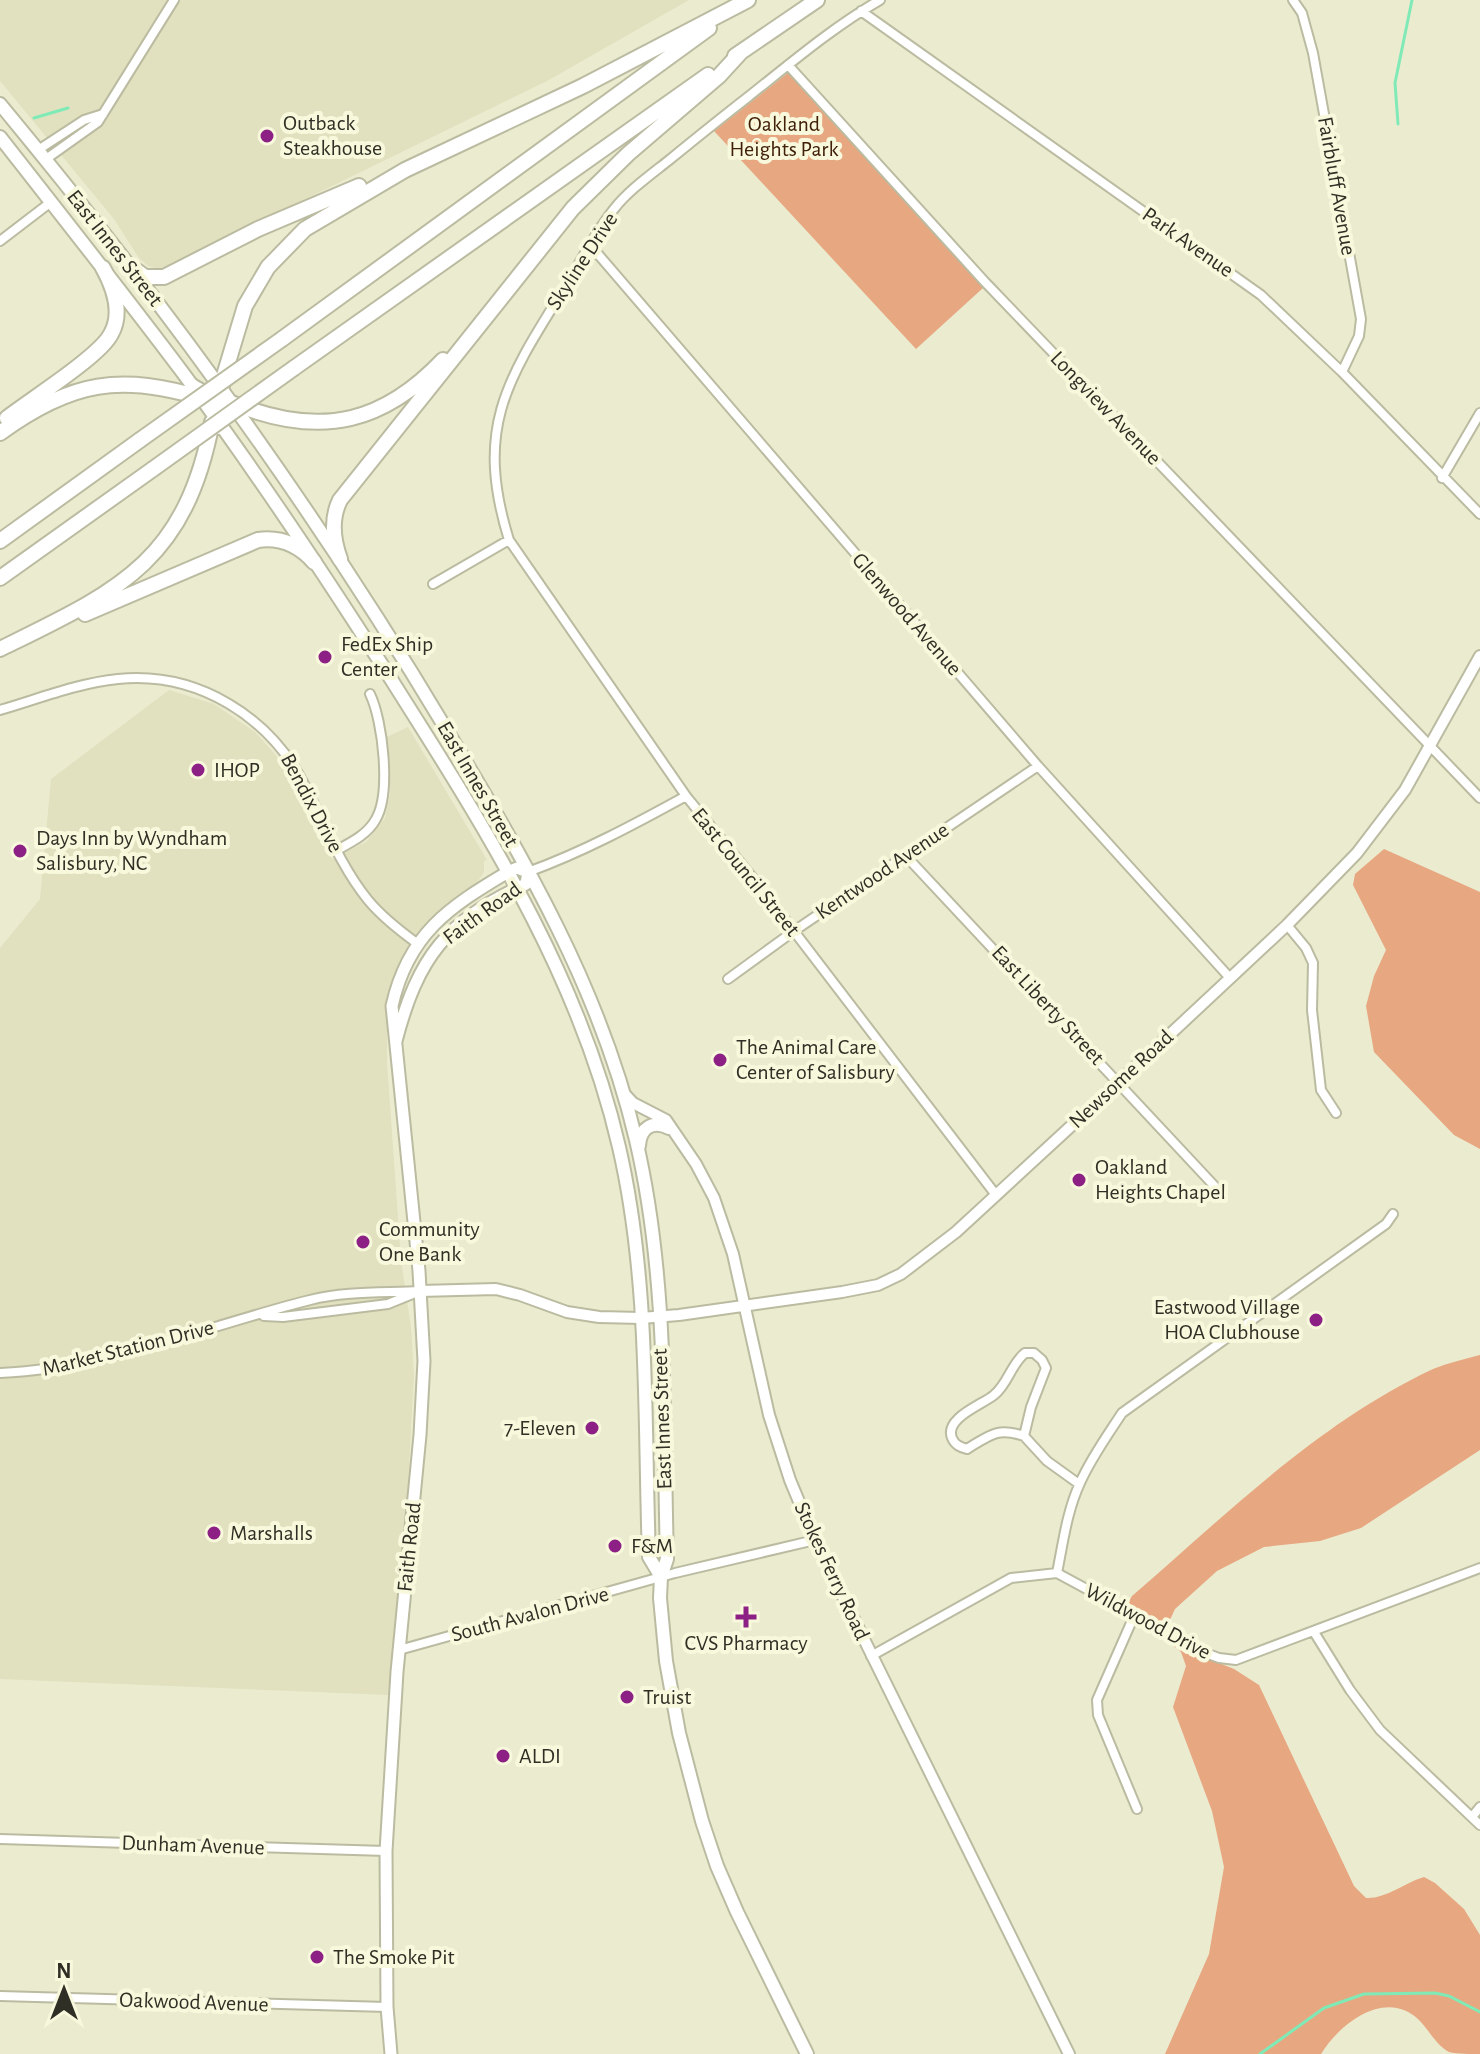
<svg xmlns="http://www.w3.org/2000/svg" width="1480" height="2054" viewBox="0 0 1480 2054" font-family="'Alegreya Sans',sans-serif">
  <style>
    .built { fill: #e1e1bf }
    .green { fill: #e7a780 }
    .lines { fill: none; stroke-linecap: round; stroke-linejoin: round }
    .stream { stroke: #80eab7; stroke-width: 3 }
    .minor-casing { stroke: #bbbba1; stroke-width: 12 }
    .tertiary-casing { stroke: #bbbba1; stroke-width: 14 }
    .secondary-casing { stroke: #bbbba1; stroke-width: 15 }
    .primary-casing { stroke: #bbbba1; stroke-width: 16 }
    .motorway-casing { stroke: #bbbba1; stroke-width: 18 }
    .minor { stroke: #fff; stroke-width: 8 }
    .tertiary { stroke: #fff; stroke-width: 10 }
    .secondary { stroke: #fff; stroke-width: 11 }
    .primary { stroke: #fff; stroke-width: 12 }
    .motorway { stroke: #fff; stroke-width: 14 }
    .motorway-bridge-casing { stroke: #bbbba1; stroke-width: 18; stroke-linecap: butt }
    .motorway-bridge { stroke: #fff; stroke-width: 14 }
    .poi-dot { fill: #8d2084; stroke: #f8f8dd; stroke-width: 3 }
    .labels { text-anchor: middle; dominant-baseline: central; stroke-width: 8; stroke-linejoin: round; paint-order: stroke }
    .poi-label { font-size: 22px; fill: #2f2f25; stroke: #f8f8dd; text-anchor: start }
    .park-label { font-size: 22px; fill: #412009; stroke: #f8f8dd }
    .street-label { font-size: 22px; fill: #2f2f25; stroke: #f8f8dd }
  </style>
  <rect width="100%" height="100%" fill="#ebebd0"/>
  <!-- built -->
  <path class="built" d="M 0,0 L 689,0 L 547,81 L 175,263 L 158,269 L 148,266 L 139,258 L 114,219 L 0,81 Z
    M 169,690 L 214,704 L 255,732 L 274,753 L 292,779 L 332,859 L 366,842 L 385,818 L 390,794 L 387,737 L 408,727 L 487,860 L 484,861 L 484,872 L 479,880 L 432,921 L 390,997 L 387,1016 L 387,1062 L 401,1260 L 411,1327 L 414,1376 L 406,1521 L 389,1695 L 0,1679 L 0,948 L 40,899 L 51,779 Z"/>
  <!-- green -->
  <path class="green" d="M 789,72 L 983,288 L 916,349 L 714,131 Z
    M 1384,849 L 1480,892 L 1480,1149 L 1454,1135 L 1374,1052 L 1366,1006 L 1374,976 L 1386,950 L 1353,885 L 1355,874 Z
    M 1480,1355 L 1480,1450 L 1361,1528 L 1320,1541 L 1264,1547 L 1217,1571 L 1175,1609 L 1169,1622 L 1181,1630 L 1187,1650 L 1234,1669 L 1259,1685 L 1354,1886 L 1366,1898 C 1386,1899 1404,1883 1424,1877 L 1435,1883 L 1464,1909 L 1480,1935 L 1480,2054 C 1471,2054 1457,2054 1449,2052 C 1436,2045 1429,2030 1419,2020 C 1386,1988 1340,2023 1321,2054 L 1165,2054 L 1209,1954 L 1224,1867 L 1212,1811 L 1173,1707 L 1186,1666 L 1181,1652 L 1160,1635 L 1143,1627 L 1149,1615 L 1127,1605 L 1132,1596 C 1227,1514 1318,1423 1433,1369 C 1448,1363 1465,1359 1480,1355 Z"/>
  <g class="lines">
    <!-- stream -->
    <path class="stream" d="M 34,118 L 68,108
      M 1398,124 L 1395,83 L 1412,0
      M 1260,2054 L 1324,2008 L 1364,1994 L 1435,1993 L 1449,1996 L 1480,2012"/>
    <!-- minor casing -->
    <g class="minor-casing">
      <path id="minor" d="M 880,0 C 833,27 791,63 748,97 C 721,118 695,139 668,161 C 649,176 628,191 614,209 C 594,234 579,265 562,292 C 505,383 475,430 509,540 L 686,796 L 761,888 L 996,1195
        M 1293,0 L 1302,13 L 1313,53 L 1361,319 L 1359,336 L 1342,372
        M 861,11 L 1261,295 L 1342,372 L 1480,514
        M 788,65 L 985,282 L 1480,798
        M 38,150 L 84,120 L 103,114
        M 46,159 L 98,122 L 174,0
        M 0,241 L 51,202
        M 591,246 L 1038,766 L 1230,978
        M 1442,478 L 1480,413
        M 433,584 L 509,540
        M 0,710 C 38,699 78,683 118,679 C 198,671 271,717 306,788 C 325,825 341,867 368,900 C 382,917 400,931 418,944
        M 337,850 C 352,842 368,834 376,819 C 391,793 383,721 370,694
        M 905,855 L 1221,1193
        M 528,872 C 583,852 635,824 686,796
        M 1287,925 L 1306,948 L 1313,963 L 1312,1010 L 1321,1090 L 1336,1113
        M 728,979 L 794,931 L 1038,766
        M 264,1316 L 283,1317 L 388,1304 L 415,1293
        M 1025,1353 L 1034,1353 L 1042,1360 L 1046,1368 L 1031,1407 L 1024,1436 C 997,1427 990,1435 967,1449 C 960,1447 955,1445 952,1438 C 944,1418 982,1405 994,1395 C 1008,1384 1011,1364 1025,1353 Z
        M 0,1373 C 107,1369 208,1325 310,1300 C 345,1291 385,1293 420,1291
        M 1024,1436 L 1047,1461 L 1079,1484
        M 1057,1573 C 1063,1543 1067,1511 1080,1483 C 1091,1458 1107,1436 1122,1413 L 1386,1224 L 1393,1214
        M 1134,1616 L 1097,1700 L 1098,1715 L 1137,1809
        M 1314,1632 L 1350,1690 L 1380,1730 L 1480,1825
        M 399,1650 L 675,1573 L 815,1540
        M 871,1656 L 1011,1578 L 1057,1573 L 1203,1652 L 1219,1658 L 1236,1660 L 1480,1568
        M 1472,1817 L 1480,1807
        M 0,1839 L 386,1851
        M 0,1996 L 387,2007"/>
    </g>
    <!-- tertiary casing -->
    <g class="tertiary-casing">
      <path id="tertiary" d="M 623,1092 L 633,1103 L 666,1120 L 696,1164 L 714,1198 L 733,1254 L 769,1415 L 790,1480 L 815,1540 L 1069,2054
        M 420,1291 L 496,1289 L 520,1295 L 567,1312 L 599,1317 L 641,1318 L 679,1315 L 842,1292 L 878,1285 L 901,1274 L 956,1232 L 1120,1081 L 1287,925 L 1357,853 L 1405,790 L 1480,656"/>
    </g>
    <!-- secondary casing -->
    <g class="secondary-casing">
      <path id="secondary" d="M 391,2054 L 387,2007 L 386,1851 L 397,1672 L 420,1435 L 424,1361 L 419,1271 L 392,1006 C 408,934 449,907 508,872 L 517,868 L 528,872 L 526,884 C 446,921 418,957 396,1041"/>
    </g>
    <!-- primary casing -->
    <g class="primary-casing">
      <path id="primary" d="M 0,104 C 165,303 314,508 446,729 C 524,859 601,990 636,1140 C 668,1276 663,1420 667,1559 L 661,1577 L 660,1598 L 666,1661 L 679,1733 L 702,1821 L 717,1866 L 737,1912 L 807,2054
        M 0,137 C 61,215 123,293 183,373 C 262,480 337,593 408,706 C 496,845 582,986 619,1147 C 650,1281 644,1421 649,1557 L 661,1577
        M 639,1146 C 640,1128 652,1120 669,1128"/>
    </g>
    <!-- motorway casing -->
    <g class="motorway-casing">
      <path id="motorway" d="M 735,56 L 817,0
        M 134,269 L 145,277 L 164,277 L 258,229 L 359,186
        M 282,339 L 709,28
        M 294,368 L 708,75
        M 192,386 C 207,396 226,401 243,407 C 324,437 384,422 443,360
        M 7,418 C 30,400 100,356 111,334 C 123,313 114,288 103,268
        M 220,427 L 218,409 L 223,379 L 245,306 L 268,267 L 305,229 L 405,170 L 583,86 L 748,0
        M 0,433 C 71,381 121,373 205,399
        M 0,541 L 140,440
        M 340,559 C 333,540 331,518 340,500 L 573,208 L 628,154 L 719,76 L 741,52
        M 0,578 L 153,469
        M 85,614 L 258,540 C 280,537 299,545 314,562
        M 0,649 C 118,591 185,563 212,422"/>
    </g>
    <!-- minor -->
    <use href="#minor" class="minor"/>
    <!-- tertiary -->
    <use href="#tertiary" class="tertiary"/>
    <!-- secondary -->
    <use href="#secondary" class="secondary"/>
    <!-- primary -->
    <use href="#primary" class="primary"/>
    <!-- motorway -->
    <use href="#motorway" class="motorway"/>
    <!-- motorway-bridge casing -->
    <g class="motorway-bridge-casing">
      <path id="motorway-bridge" d="M 140,440 L 282,339
        M 153,469 L 294,368"/>
    </g>
    <!-- motorway-bridge -->
    <use href="#motorway-bridge" class="motorway-bridge"/>
  </g>
  <!-- markers -->
  <g class="poi-dot">
    <circle cx="267" cy="136" r="8"/>
    <circle cx="325" cy="657" r="8"/>
    <circle cx="198" cy="770" r="8"/>
    <circle cx="20" cy="851" r="8"/>
    <circle cx="720" cy="1060" r="8"/>
    <circle cx="1079" cy="1180" r="8"/>
    <circle cx="363" cy="1242" r="8"/>
    <circle cx="1316" cy="1320" r="8"/>
    <circle cx="592" cy="1428" r="8"/>
    <circle cx="214" cy="1533" r="8"/>
    <circle cx="615" cy="1546" r="8"/>
    <path d="M742 1605h8v8h8v8h-8v8h-8v-8h-8v-8h8z"/>
    <circle cx="627" cy="1697" r="8"/>
    <circle cx="503" cy="1756" r="8"/>
    <circle cx="317" cy="1957" r="8"/>
  </g>
  <g class="labels">
    <!-- poi labels -->
    <g class="poi-label">
      <text x="283" y="123">Outback<tspan x="283" dy="25">Steakhouse</tspan></text>
      <text x="341" y="644">FedEx Ship<tspan x="341" dy="25">Center</tspan></text>
      <text x="214" y="770">IHOP</text>
      <text x="36" y="838">Days Inn by Wyndham<tspan x="36" dy="25">Salisbury, NC</tspan></text>
      <text x="736" y="1047">The Animal Care<tspan x="736" dy="25">Center of Salisbury</tspan></text>
      <text x="1095" y="1167">Oakland<tspan x="1095" dy="25">Heights Chapel</tspan></text>
      <text x="379" y="1229">Community<tspan x="379" dy="25">One Bank</tspan></text>
      <text x="1300" y="1307" text-anchor="end">Eastwood Village<tspan x="1300" dy="25">HOA Clubhouse</tspan></text>
      <text x="576" y="1428" text-anchor="end">7-Eleven</text>
      <text x="230" y="1533">Marshalls</text>
      <text x="631" y="1546">F&amp;M</text>
      <text x="746" y="1643" text-anchor="middle">CVS Pharmacy</text>
      <text x="643" y="1697">Truist</text>
      <text x="519" y="1756">ALDI</text>
      <text x="333" y="1957">The Smoke Pit</text>
    </g>
    <!-- park labels -->
    <g class="park-label">
      <text x="784" y="124">Oakland<tspan x="784" dy="25">Heights Park</tspan></text>
    </g>
    <!-- street labels -->
    <g class="street-label">
      <text transform="translate(1337 186) rotate(80)">Fairbluff Avenue</text>
      <text transform="translate(1188 242) rotate(35)">Park Avenue</text>
      <text transform="translate(115 248) rotate(52)">East Innes Street</text>
      <text transform="translate(582 261) rotate(-57)">Skyline Drive</text>
      <text transform="translate(1106 408) rotate(46)">Longview Avenue</text>
      <text transform="translate(907 614) rotate(49)">Glenwood Avenue</text>
      <text transform="translate(478 784) rotate(60)">East Innes Street</text>
      <text transform="translate(312 803) rotate(62)">Bendix Drive</text>
      <text transform="translate(882 871) rotate(-34)">Kentwood Avenue</text>
      <text transform="translate(746 872) rotate(51)">East Council Street</text>
      <text transform="translate(482 913) rotate(-36)">Faith Road</text>
      <text transform="translate(1048 1005) rotate(47)">East Liberty Street</text>
      <text transform="translate(1121 1079) rotate(-43)">Newsome Road</text>
      <text transform="translate(128 1348) rotate(-14)">Market Station Drive</text>
      <text transform="translate(662 1419) rotate(-92)">East Innes Street</text>
      <text transform="translate(409 1547) rotate(-84)">Faith Road</text>
      <text transform="translate(832 1571) rotate(65)">Stokes Ferry Road</text>
      <text transform="translate(530 1614) rotate(-15)">South Avalon Drive</text>
      <text transform="translate(1148 1621) rotate(28)">Wildwood Drive</text>
      <text transform="translate(193 1845) rotate(2)">Dunham Avenue</text>
      <text transform="translate(194 2002) rotate(2)">Oakwood Avenue</text>
    </g>
  </g>
  <!-- north arrow -->
  <g transform="translate(64 1990)" stroke="#f8f8dd" stroke-width="6" paint-order="stroke">
  <path d="M0-6L14 30L0 20L-14 30Z" fill="#2f2f25"/>
  <text y="-12" font-size="22" font-weight="bold" text-anchor="middle" fill="#2f2f25">N</text>
  </g>
</svg>
